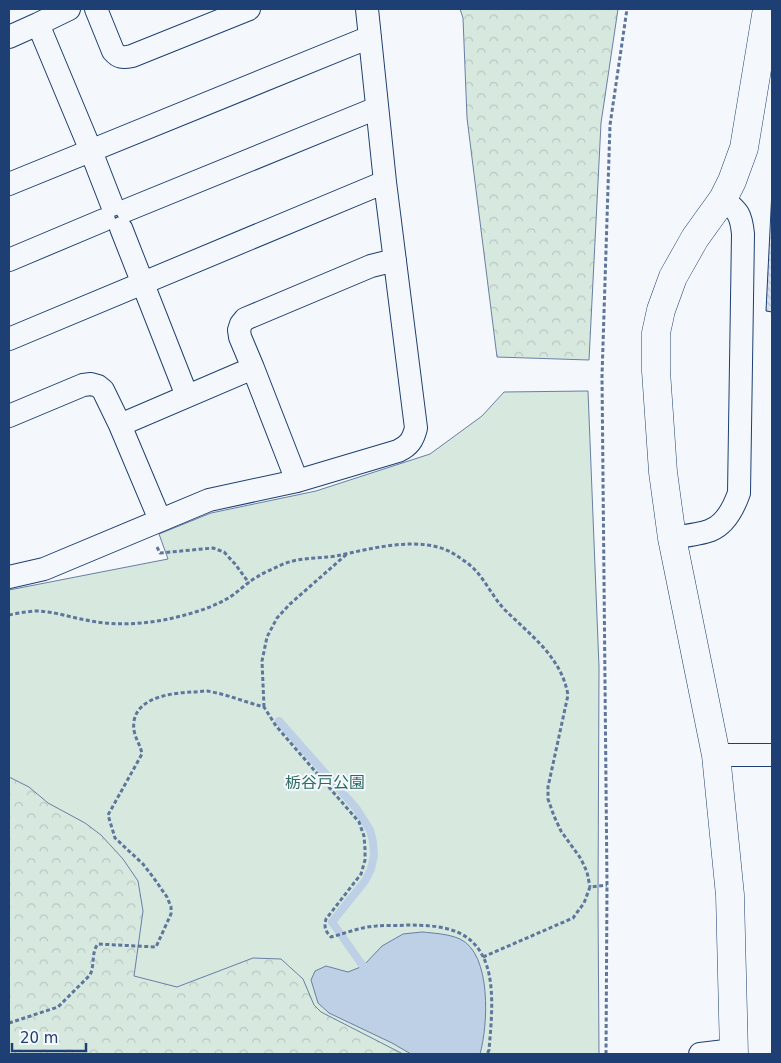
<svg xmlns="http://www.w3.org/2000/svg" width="781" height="1063" viewBox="0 0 781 1063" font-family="'DejaVu Sans','Noto Sans JP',sans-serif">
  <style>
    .green { fill: #d7e8df; stroke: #687fa3 }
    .forest { fill: url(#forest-crowns); stroke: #687fa3 }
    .water { fill: #bed0e5; stroke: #687fa3 }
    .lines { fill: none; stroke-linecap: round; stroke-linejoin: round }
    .stream { stroke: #bed0e5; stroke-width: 8 }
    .building { fill: url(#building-back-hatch); stroke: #1d3f73 }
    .street-casing { stroke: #1d3f73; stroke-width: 24 }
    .secondary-casing { stroke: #1d3f73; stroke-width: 29 }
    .path { stroke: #5e769c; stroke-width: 3; stroke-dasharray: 4 2.5; stroke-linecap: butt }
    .street { stroke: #f4f7fb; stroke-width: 22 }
    .secondary { stroke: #f4f7fb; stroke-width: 28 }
    .labels { text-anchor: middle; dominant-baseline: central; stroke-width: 4; stroke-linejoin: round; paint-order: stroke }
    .park-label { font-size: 16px; fill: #2c6c60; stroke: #f4f7fb }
  </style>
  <defs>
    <pattern id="forest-crowns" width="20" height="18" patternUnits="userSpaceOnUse" patternTransform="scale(1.25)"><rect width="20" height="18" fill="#d7e8df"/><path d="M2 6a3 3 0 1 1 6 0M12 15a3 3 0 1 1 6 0" fill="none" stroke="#b8c8c3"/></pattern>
    <pattern id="building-back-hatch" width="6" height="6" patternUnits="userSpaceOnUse" patternTransform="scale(1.25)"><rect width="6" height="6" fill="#d5e0f0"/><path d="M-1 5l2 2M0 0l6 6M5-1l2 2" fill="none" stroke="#b6c1d1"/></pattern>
  </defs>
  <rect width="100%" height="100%" fill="#f4f7fb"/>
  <!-- green -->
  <path class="green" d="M 588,391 L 599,667 L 598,903 L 599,1054 L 9,1054 L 9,590 L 168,559 L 159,534 L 211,513 L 316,491 L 430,454 L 482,416 L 504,392 Z"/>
  <!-- forest -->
  <path class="forest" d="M 460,9 L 618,9 L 601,123 L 589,360 L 497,357 L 467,118 L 463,18 Z
    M 9,777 L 29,787 L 48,803 L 85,823 L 101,835 L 123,859 L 138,881 L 143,911 L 134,976 L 177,987 L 253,958 L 281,959 L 303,979 L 314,1005 L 321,1012 L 403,1054 L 9,1054 Z"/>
  <!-- water -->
  <path class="water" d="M 422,932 C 433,933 449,934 460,939 C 492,954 488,1026 480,1054 L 411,1054 L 392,1043 L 329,1013 L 318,1003 L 311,980 L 315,971 L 326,966 L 348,972 L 363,966 L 382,946 L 403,934 Z"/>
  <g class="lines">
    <!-- stream -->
    <path class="stream" d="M 279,721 L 356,808 L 370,830 L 373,842 L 374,855 L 371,869 L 365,881 L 332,922 L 363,966"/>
  </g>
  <!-- building -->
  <path class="building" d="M 772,190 L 772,312 L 766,311 Z"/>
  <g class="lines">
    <!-- street casing -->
    <g class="street-casing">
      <path id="street" d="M 96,9 L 113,51 C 119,58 123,58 132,56 L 249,9
        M 38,24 L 91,151 L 112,205
        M 9,37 L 38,24 L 69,9
        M 9,184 L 370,37
        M 127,210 L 377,108
        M 121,228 L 187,396
        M 9,260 L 104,220
        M 9,339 L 385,182
        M 9,416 L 83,385 L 91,384 L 98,386 L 103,390 L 120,425 L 160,520
        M 120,425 L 253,368
        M 297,481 L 253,368 L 240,337 L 239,330 L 241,324 L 245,319 L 371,266 L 395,260
        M 672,538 C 682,536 703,534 711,530 C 726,524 734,507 739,493 L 743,234 C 741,214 738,211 723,199
        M 9,577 L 44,569 L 209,500 L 297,481 L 398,451 C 409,446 413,440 416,428 L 385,182 L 367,9
        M 716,755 L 772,755
        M 700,1054 L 734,1050"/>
    </g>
    <!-- secondary casing -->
    <g class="secondary-casing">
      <path id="secondary" d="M 734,1054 L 730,895 L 716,755 L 672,538 L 663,472 L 656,371 L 656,333 L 661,310 L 673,277 L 695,238 L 723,199 L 732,181 L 744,148 L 767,9"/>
    </g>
    <!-- path -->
    <path class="path" d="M 157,547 L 160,553 L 213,548 L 224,552 L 235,564 L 249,583
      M 9,615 C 17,613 26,612 35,611 C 54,611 72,618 91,621 C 117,626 147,624 173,618 C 194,613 215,607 233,595 C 241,589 248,582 257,577 C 264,572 273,569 281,565 C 299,557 316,559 336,556 C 370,549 422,534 454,554 C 462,559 471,565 477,572 C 487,584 494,598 504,609 C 530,635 561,656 568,695 L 548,787 L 548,799 L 554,816 L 561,831 L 581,859 L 587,872 L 590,887
      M 264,707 L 262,661 L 267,637 L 277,618 L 290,604 L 348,553
      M 483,957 L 573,918 L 584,903 L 590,887 L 607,885
      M 9,1023 L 58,1007 L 90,975 C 95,965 91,952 98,944 L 156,947 L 171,914 L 171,907 L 167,897 L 153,877 L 143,864 L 115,838 L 108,815 L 142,754 C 140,742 132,736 134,721 C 138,697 172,693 192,692 C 197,692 202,691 207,691 C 226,694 245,702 264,707 L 276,726 L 359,822 L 364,836 L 365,849 L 365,860 L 361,874 L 326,919 C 324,927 325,931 331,937 C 346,933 361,927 376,926 C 385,925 396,926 406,925 C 445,925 479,929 489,974 C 494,998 491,1025 489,1050 L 487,1054
      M 606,1054 L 607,885 L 602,376 L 610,125 L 627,9"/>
    <!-- street -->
    <use href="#street" class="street"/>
    <!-- secondary -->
    <use href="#secondary" class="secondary"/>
  </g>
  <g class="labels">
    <!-- park labels -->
    <g class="park-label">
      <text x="325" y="782">栃谷戸公園</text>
    </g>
  </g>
  <!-- border -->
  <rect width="781" height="1063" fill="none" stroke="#1d3f73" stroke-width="20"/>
  <!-- scale -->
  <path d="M12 1043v8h74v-8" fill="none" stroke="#1d3f73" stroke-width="2.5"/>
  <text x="20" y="1043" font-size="15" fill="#1d3f73" stroke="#f4f7fb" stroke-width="4" paint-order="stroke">20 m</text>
</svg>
